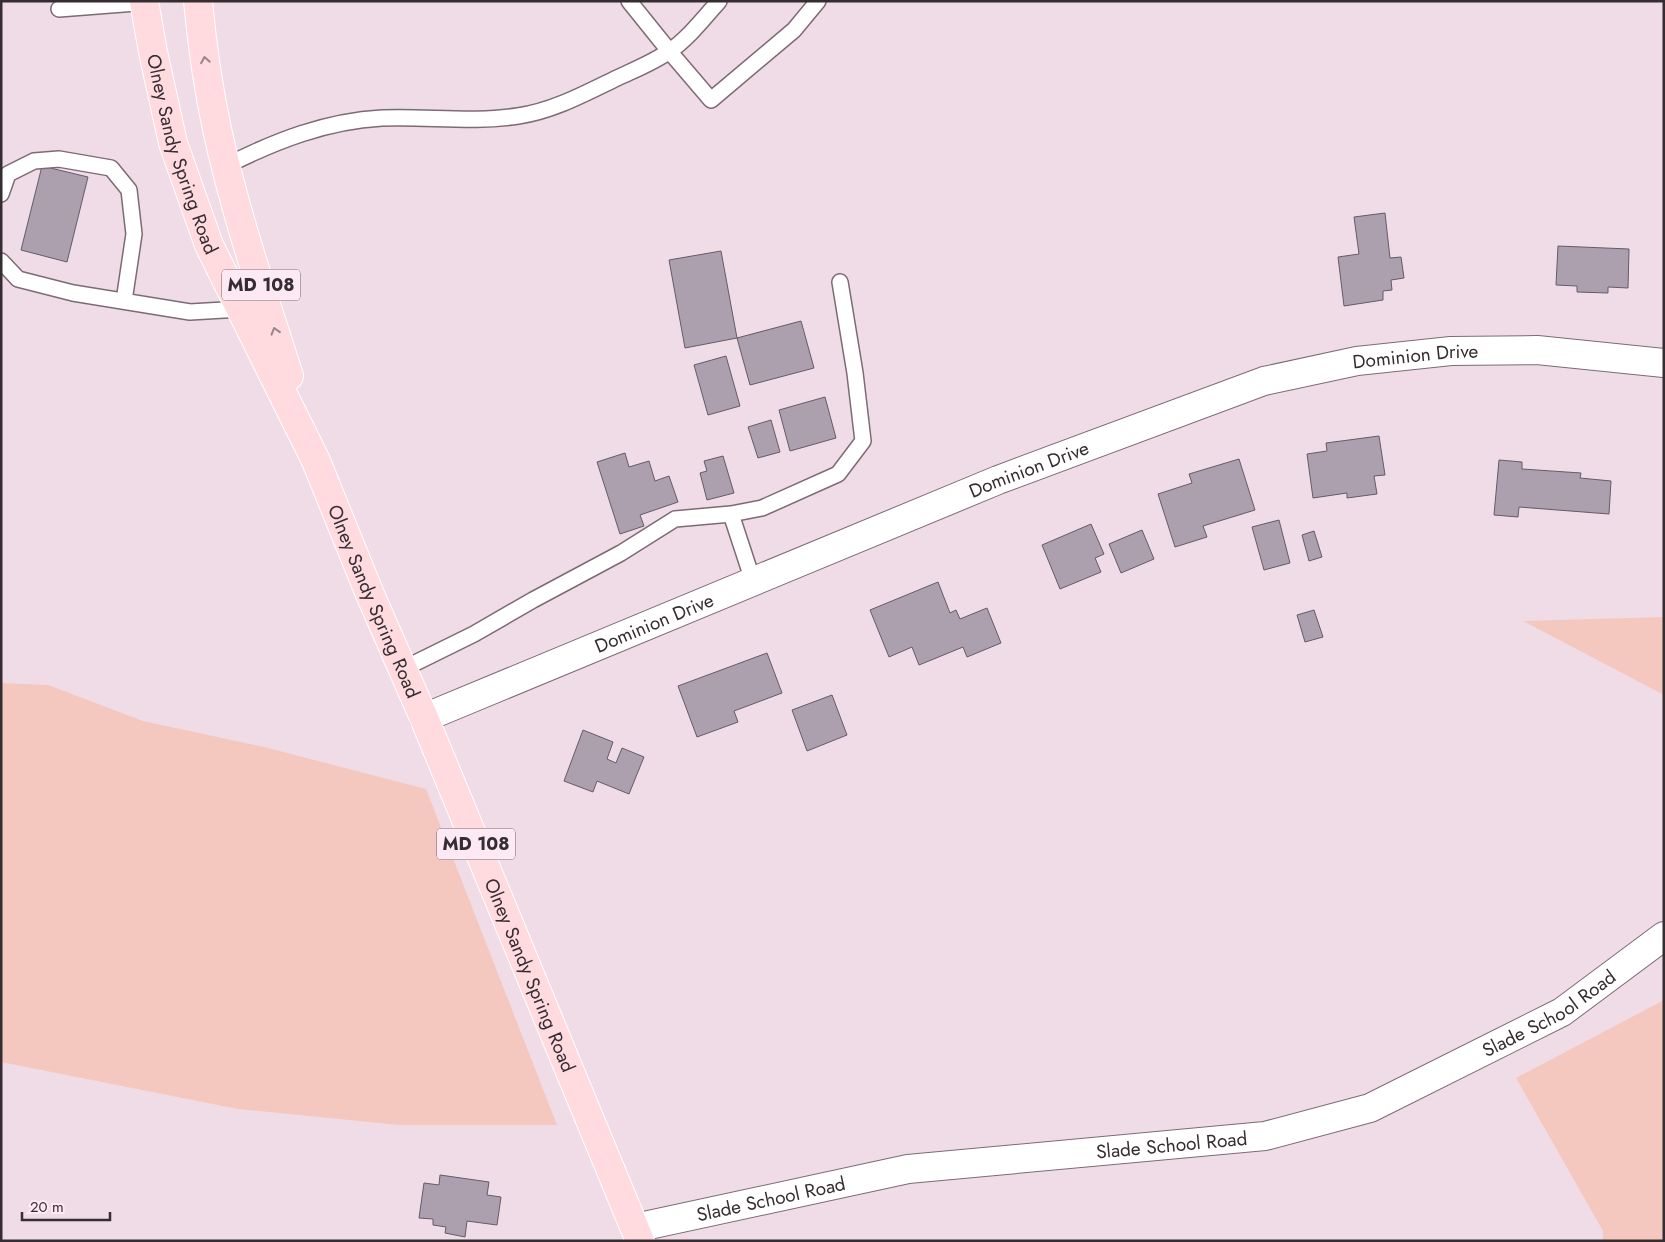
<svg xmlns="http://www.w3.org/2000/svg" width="1665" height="1242" viewBox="0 0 1665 1242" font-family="Jost,sans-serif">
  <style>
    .green { fill: #f4c8be }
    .building { fill: #ac9fae; stroke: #665a68 }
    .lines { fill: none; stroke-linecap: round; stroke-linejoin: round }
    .service-casing { stroke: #7d6b74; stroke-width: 18 }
    .minor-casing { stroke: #7d6b74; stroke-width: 30 }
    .primary-casing { stroke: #fff; stroke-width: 30 }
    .service { stroke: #fff; stroke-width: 15 }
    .minor { stroke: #fff; stroke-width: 28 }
    .primary { stroke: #ffdadf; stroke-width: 28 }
    .oneway { stroke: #9a8488 }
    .labels { text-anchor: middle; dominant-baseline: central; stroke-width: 4.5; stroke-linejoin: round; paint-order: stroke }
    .shield { fill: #fde9f3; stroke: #71656b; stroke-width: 1 }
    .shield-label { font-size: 18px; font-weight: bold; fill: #352d31 }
    .street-label { font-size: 19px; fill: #352d31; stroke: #fde9f3 }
  </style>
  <rect width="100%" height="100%" fill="#f0dce6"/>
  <!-- green -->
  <path class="green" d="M 1664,617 L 1664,695 L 1523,621 Z
    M 1,683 L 48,685 L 143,721 L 264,747 L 426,789 L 557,1125 L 399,1125 L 238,1109 L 1,1062 Z
    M 1664,1000 L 1664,1241 L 1603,1241 L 1603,1231 L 1516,1078 Z"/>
  <!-- building -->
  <path class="building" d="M 42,166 L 88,177 L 67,262 L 21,250 Z
    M 1385,213 L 1390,258 L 1401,257 L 1404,278 L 1391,280 L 1392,290 L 1383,291 L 1383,300 L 1344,306 L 1338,257 L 1359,254 L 1354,217 Z
    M 1558,246 L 1629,249 L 1628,288 L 1608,287 L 1608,293 L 1577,292 L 1577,286 L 1556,285 Z
    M 721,251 L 737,338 L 685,348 L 669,260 Z
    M 801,321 L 814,368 L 750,385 L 737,338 Z
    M 726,356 L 740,406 L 708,415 L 694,365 Z
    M 825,397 L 836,438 L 790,451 L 779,410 Z
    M 771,420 L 780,452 L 758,458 L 748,427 Z
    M 1379,436 L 1385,475 L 1374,476 L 1377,494 L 1347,498 L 1347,493 L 1313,498 L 1307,454 L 1327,451 L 1326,443 Z
    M 625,453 L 629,467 L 649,461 L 655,481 L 669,476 L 678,502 L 640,515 L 644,526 L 620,534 L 597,462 Z
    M 723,456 L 734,493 L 707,500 L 700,473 L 707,471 L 704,461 Z
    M 1239,459 L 1255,510 L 1203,526 L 1207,537 L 1175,547 L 1158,494 L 1192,483 L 1189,474 Z
    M 1499,460 L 1522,462 L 1522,469 L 1581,473 L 1580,478 L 1611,481 L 1609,514 L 1519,507 L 1518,517 L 1494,515 Z
    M 1279,520 L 1290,563 L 1264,570 L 1252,527 Z
    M 1091,524 L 1104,554 L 1095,558 L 1101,572 L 1060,589 L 1042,545 Z
    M 1142,530 L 1154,559 L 1121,573 L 1109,544 Z
    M 1314,531 L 1322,557 L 1309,561 L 1302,535 Z
    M 938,582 L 950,613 L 956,610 L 960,619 L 987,608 L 1001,643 L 967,657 L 963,647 L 919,665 L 912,647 L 889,657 L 870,610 Z
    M 1314,610 L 1323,637 L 1305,642 L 1297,615 Z
    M 767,653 L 782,693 L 734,711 L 738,722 L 697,737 L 678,686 Z
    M 832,695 L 847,735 L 807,751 L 792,710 Z
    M 583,730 L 613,742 L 607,759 L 616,763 L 622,748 L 644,757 L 629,794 L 597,781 L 593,792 L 564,781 Z
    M 440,1175 L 489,1182 L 487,1195 L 501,1197 L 497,1225 L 467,1221 L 465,1237 L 445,1233 L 446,1227 L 433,1225 L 433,1219 L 419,1218 L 424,1183 L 439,1185 Z"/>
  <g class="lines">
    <!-- service casing -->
    <g class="service-casing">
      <path id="service" d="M 629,1 L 670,52 L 711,100 L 794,30 L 818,1
        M 59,9 L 149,2
        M 226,166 C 275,141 326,121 382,118 C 427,116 473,123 518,116 C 553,111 586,93 617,78 C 634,70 652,63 668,52 C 686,41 705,17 719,1
        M 1,194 L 8,174 L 34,161 L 59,159 L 111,168 L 129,190 L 134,234 L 124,301
        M 1,261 L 18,279 L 73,293 L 190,312 L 241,309
        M 731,514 L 753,581
        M 403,669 L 474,634 L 533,600 L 621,553 L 675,519 L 731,514 L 762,508 L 838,474 L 863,441 L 855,373 L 840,282"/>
    </g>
    <!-- minor casing -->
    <g class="minor-casing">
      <g id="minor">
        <path id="s1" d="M 424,718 L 998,480 L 1264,381 L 1357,361 L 1451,351 L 1537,350 L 1664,363"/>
        <path id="s2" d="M 635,1228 L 908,1169 L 1265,1136 L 1370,1108 L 1562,1012 L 1664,936"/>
      </g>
    </g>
    <!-- primary casing -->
    <g class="primary-casing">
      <g id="primary">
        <path id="s3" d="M 144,1 L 153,52 L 173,143 L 209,245 L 316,461 L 369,592 L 424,718 L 640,1241"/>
        <path d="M 198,1 C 202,44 208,87 217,129 C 235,213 263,294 289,376"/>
      </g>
    </g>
    <!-- service -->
    <use href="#service" class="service"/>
    <!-- minor -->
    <use href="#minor" class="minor"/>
    <!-- primary -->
    <use href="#primary" class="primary"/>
  </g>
  <!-- one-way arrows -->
  <defs><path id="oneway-chevron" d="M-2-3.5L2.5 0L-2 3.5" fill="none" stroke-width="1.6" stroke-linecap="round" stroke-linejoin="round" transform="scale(1.25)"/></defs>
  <g class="oneway">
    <use href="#oneway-chevron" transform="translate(205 60) rotate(-100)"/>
    <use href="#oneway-chevron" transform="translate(275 331) rotate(-107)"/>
  </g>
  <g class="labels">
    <!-- shield labels -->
    <g class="shield">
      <rect x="222" y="269.5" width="78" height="31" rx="4"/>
      <rect x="437" y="828.5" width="78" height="31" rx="4"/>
    </g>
    <g class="shield-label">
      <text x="261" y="285">MD 108</text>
      <text x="476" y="844">MD 108</text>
    </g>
    <!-- street labels -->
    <g class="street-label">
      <text stroke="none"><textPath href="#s3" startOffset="158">Olney Sandy Spring Road</textPath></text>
      <text stroke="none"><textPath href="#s1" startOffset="1059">Dominion Drive</textPath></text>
      <text stroke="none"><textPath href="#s1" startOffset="654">Dominion Drive</textPath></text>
      <text stroke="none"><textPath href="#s3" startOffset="646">Olney Sandy Spring Road</textPath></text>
      <text stroke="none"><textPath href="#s1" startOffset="249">Dominion Drive</textPath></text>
      <text stroke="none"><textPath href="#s3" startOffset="1051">Olney Sandy Spring Road</textPath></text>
      <text stroke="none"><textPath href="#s2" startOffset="949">Slade School Road</textPath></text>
      <text stroke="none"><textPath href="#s2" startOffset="544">Slade School Road</textPath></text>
      <text stroke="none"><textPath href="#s2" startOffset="139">Slade School Road</textPath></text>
    </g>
  </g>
  <!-- border -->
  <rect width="1665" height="1242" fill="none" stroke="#352d31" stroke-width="5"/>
  <!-- scale -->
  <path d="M22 1212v8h88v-8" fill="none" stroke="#352d31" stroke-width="2.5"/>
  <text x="30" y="1212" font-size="15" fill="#352d31" stroke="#fde9f3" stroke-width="4" paint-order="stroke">20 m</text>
</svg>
